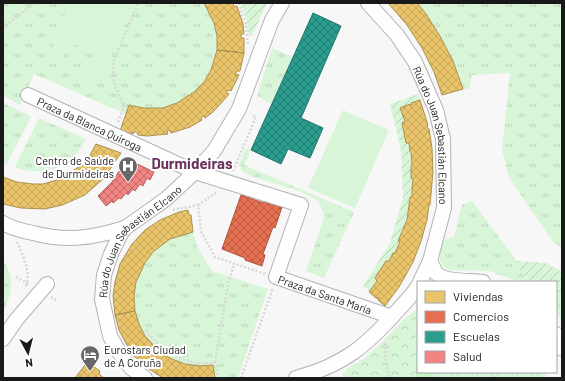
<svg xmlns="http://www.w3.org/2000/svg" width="565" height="381" viewBox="0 0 565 381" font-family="Barlow,sans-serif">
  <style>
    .grass { fill: url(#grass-tufts) }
    .forest { fill: url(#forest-crowns) }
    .garden { fill: url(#garden-furrows) }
    .pitch { fill: #d9f5d8; fill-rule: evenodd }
    .water { fill: #c4f6c2 }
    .homes { fill: url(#homes-cross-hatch); stroke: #aa9151 }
    .shops { fill: url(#shops-cross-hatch); stroke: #a95540 }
    .schools { fill: url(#schools-cross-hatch); stroke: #25756b }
    .health { fill: url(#health-cross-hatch); stroke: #b16462 }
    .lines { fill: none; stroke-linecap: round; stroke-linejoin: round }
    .street-casing { stroke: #b2b3b2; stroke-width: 16 }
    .path { stroke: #d7d7d7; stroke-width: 2.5; stroke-dasharray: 2 2; stroke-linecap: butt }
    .street { stroke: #fefefe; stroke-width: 14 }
    .labels { text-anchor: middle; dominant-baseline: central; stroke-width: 4; stroke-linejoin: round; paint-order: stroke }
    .street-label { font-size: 11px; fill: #181918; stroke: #fff }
    .poi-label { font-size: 11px; fill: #181918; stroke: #fff; text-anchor: end }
    .district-label { font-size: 15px; font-weight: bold; fill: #69325f; stroke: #fff }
  </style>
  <defs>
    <pattern id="grass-tufts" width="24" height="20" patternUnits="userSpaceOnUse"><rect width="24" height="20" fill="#d9f5d8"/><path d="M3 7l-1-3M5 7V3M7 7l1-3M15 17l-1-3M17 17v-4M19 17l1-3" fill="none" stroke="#bad1b9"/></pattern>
    <pattern id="forest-crowns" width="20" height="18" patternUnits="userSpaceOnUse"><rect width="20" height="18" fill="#d9f5d8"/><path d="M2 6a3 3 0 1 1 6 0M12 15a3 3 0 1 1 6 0" fill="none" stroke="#bad1b9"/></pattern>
    <pattern id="garden-furrows" width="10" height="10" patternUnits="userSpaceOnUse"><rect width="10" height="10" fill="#d9f5d8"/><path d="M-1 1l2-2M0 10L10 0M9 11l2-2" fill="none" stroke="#bad1b9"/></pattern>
    <pattern id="homes-cross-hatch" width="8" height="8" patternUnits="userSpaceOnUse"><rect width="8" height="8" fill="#e9c46a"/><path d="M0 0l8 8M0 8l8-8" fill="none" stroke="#c7a85b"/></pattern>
    <pattern id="shops-cross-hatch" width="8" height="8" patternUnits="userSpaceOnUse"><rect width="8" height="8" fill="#e76f51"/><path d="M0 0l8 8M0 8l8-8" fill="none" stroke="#ba5a42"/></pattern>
    <pattern id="schools-cross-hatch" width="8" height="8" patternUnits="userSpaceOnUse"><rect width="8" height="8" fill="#2a9d8f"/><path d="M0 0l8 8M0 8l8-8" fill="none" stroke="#237f74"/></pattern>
    <pattern id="health-cross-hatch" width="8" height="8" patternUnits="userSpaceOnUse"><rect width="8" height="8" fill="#f28482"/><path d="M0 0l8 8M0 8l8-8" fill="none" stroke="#c36b69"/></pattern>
  </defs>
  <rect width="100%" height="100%" fill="#f6f7f6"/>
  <!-- grass -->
  <path class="grass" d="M 3,3 L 204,3 L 214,23 L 216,30 L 217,43 L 215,57 L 211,70 L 199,88 L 194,92 L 177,103 L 163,108 L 126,114 L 34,74 L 20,105 L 3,95 Z
    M 417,3 L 562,3 L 562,247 L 554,243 L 509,178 L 502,150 L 510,73 L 472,75 L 469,89 L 463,89 C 452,58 439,28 417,3 Z
    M 272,48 L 292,57 L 271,104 L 257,96 Z
    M 3,103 L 31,116 L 7,164 L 3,161 Z
    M 39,118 L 86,139 C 72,168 44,178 15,167 Z
    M 246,148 L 251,150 L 244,165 L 354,212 L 324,278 L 306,271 L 324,218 C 323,213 322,208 319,203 C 308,188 259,183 242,171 L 239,165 Z
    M 472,201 L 517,261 C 517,270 524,276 531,282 L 520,282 L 489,271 L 451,270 C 436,267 439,251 443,240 L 454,237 L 462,205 Z
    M 193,232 L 197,246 L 212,271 L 268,289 L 238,378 C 232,378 220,380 214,378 C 209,375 205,369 199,367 C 195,365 189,365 184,364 C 171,361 158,352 149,341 C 115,302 143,238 193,232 Z
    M 3,261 C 15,276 13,295 3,310 Z
    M 556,291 L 562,293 L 562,321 L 556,313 Z"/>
  <!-- forest -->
  <path class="forest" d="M 418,308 L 418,372 L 545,372 L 545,378 L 343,378 C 342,368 358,363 365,358 C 384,343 398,322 418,308 Z"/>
  <!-- garden -->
  <path class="garden" d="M 241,3 L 267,3 L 252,36 L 249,36 L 246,19 Z
    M 418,94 L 421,100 L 400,108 L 405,121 L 402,123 L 406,143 L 409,143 L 412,164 L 411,166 L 411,178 L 413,179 L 412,197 L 410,198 L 408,210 L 409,211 L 404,228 L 402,229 L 399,241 L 400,242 L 395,253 L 393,253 L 389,261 L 386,261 L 375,278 L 377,281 L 370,291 L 363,286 L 390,243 L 403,198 L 401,150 L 390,104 Z
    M 517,261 L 546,263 L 562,272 L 562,293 L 556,292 L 556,282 L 530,281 C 524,276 517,270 517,261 Z"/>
  <!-- pitch -->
  <path class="pitch" d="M 70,3 L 134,3 C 128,17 122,31 115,45 C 112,53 109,62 103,69 C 85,88 52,74 53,48 C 53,34 65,16 70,3 ZM 64,41 L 65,41 L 100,56 C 88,80 55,66 64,41 Z
    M 343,110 L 389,130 L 355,208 L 308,188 Z"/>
  <!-- water -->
  <path class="water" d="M 418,350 L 418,372 L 434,372 L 431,378 L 416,378 L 416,362 Z"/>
  <!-- homes -->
  <path class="homes" d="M 204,3 L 234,3 L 233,4 L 235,7 L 237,6 L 243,24 L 244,34 L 241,34 L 241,38 L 244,38 L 244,53 L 217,50 L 217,36 L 214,23 Z
    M 388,3 L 417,3 L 424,11 L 440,36 L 453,61 L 463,89 L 442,95 L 434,72 L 422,48 L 407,25 Z
    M 217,50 L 244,53 L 240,71 L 237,71 L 235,74 L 239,75 L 231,91 L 228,90 L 226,92 L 229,94 L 223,101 L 213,112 L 205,118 L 203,116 L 201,118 L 202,120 L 190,127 L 171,133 L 170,130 L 167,131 L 168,134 L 147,136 L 138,135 L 137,132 L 134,132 L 133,134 L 120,131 L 129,105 L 143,108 L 163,108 L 177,103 L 194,92 L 204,82 L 211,70 Z
    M 420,100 L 428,125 L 427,126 L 428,129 L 429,129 L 432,148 L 433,172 L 430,205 L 429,205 L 427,220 L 421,241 L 413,262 L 399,287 L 385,306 L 378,300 L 379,299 L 378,297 L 377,299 L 369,292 L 377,281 L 375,278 L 386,261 L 389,261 L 393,253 L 395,253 L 400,242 L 398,241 L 407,220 L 410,197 L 412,197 L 412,188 L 413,179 L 411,178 L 411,166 L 412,164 L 411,153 L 410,151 L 409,143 L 406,143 L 402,123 L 405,121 L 400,108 L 410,104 L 410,105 L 412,105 L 411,103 Z
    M 96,144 L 121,153 L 104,178 L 85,195 L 62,205 L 45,209 L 21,208 L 3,204 L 3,177 L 17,182 L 33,184 L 43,184 L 57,180 L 68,174 L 80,166 L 90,155 Z
    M 188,210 L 189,215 L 191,215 L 193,232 L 170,239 L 153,252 L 145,263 L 136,282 L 134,296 L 135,311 L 115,315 L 113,296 L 115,282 L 120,264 L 132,244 L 145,230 L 160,220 L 179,212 Z
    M 135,311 L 139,324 L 145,336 L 160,352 L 172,359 L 185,364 L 199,366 L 213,365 L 215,378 L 163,378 L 146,367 L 134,356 L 128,347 L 119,330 L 115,315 Z
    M 85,365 L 91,369 L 94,367 L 100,371 L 99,374 L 104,378 L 75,378 Z"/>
  <!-- shops -->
  <path class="shops" d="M 241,195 L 264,203 L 264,201 L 282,207 L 275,228 L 273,227 L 263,254 L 265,255 L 262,266 L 245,260 L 245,258 L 222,249 Z"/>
  <!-- schools -->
  <path class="schools" d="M 313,13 L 341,26 L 301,118 L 323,128 L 310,158 L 288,149 L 281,164 L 251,150 Z"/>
  <!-- health -->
  <path class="health" d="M 127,159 L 154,172 L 150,180 L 147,178 L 143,186 L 140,184 L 135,191 L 133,189 L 128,195 L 126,193 L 121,199 L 119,198 L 113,203 L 112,201 L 106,206 L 98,196 L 112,182 Z"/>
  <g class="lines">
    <!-- street casing -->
    <g class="street-casing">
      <g id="street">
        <path id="s1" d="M 368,3 L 397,35 L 415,62 L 436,110 L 443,139 L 444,208 L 430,261 L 420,282"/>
        <path id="s2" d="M 28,95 L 195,172 L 301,205 L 276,277 L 392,317"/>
        <path d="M 3,223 C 13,229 22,231 33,233 C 67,242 92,238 125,228"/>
        <path d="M 430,261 C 432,265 434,269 436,273 C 445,283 470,280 483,282"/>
        <path d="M 556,334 L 562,349"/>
        <path d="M 3,339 L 16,320 L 47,284"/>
        <path id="s3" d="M 145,378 L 131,368 L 119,352 L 110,336 L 102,299 L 104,275 L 111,254 L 120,235 L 125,228 L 166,199 L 195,172 L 214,151 L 239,109 L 272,20 L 282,3"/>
        <path d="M 296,378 C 344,365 366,346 398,310 C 404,303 413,295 418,286"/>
      </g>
    </g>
    <!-- path -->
    <path class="path" d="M 239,3 L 246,26 L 248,45
      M 3,28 L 34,3
      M 118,122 L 124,107 L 114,82 L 113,63 L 138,3
      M 233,171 L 256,117 L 251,114
      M 198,205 L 217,192
      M 173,210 L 198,205 L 201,231 L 215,257 L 265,274
      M 17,242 C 23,256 32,273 25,288
      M 16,277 L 28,284
      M 51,297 L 58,301
      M 146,330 C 161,352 188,368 215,362 L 218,378
      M 385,343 L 386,365 L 389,378
      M 215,362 L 228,285 L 234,264
      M 241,378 L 273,288
      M 439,378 L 441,372
      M 494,378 L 494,372"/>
    <!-- street -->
    <use href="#street" class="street"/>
  </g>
  <!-- icons -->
  <defs>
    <g id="hospital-pin" transform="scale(1)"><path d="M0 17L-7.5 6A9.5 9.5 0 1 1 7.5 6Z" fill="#666766" stroke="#fff"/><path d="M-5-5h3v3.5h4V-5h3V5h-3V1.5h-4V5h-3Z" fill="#fff"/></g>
    <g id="hotel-pin" transform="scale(1)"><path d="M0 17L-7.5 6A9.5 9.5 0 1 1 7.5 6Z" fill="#666766" stroke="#fff"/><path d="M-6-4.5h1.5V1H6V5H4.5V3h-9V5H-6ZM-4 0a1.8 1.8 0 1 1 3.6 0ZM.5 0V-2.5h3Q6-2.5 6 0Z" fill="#fff"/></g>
  </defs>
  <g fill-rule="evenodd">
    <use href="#hospital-pin" x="128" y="166"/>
    <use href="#hotel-pin" x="90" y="355"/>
  </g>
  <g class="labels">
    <!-- street labels -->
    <g class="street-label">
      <text stroke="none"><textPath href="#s2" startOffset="68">Praza da Blanca Quiroga</textPath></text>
      <text stroke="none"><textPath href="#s1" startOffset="152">Rúa do Juan Sebastián Elcano</textPath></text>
      <text stroke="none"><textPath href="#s3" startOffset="166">Rúa do Juan Sebastián Elcano</textPath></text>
      <text stroke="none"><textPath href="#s2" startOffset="423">Praza da Santa María</textPath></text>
    </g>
    <!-- poi labels -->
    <g class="poi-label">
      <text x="114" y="160">Centro de Saúde<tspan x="114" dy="13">de Durmideiras</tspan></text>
      <text x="104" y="349" text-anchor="start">Eurostars Ciudad<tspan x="104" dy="13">de A Coruña</tspan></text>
    </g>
    <!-- district labels -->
    <g class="district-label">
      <text x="192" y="163">Durmideiras</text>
    </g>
  </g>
  <!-- border -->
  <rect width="565" height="381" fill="none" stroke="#181918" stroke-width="8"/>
  <!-- legend -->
  <rect x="417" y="281" width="140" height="92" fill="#ffffff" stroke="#a3a3a3"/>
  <rect x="425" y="291" width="20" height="12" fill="#e9c46a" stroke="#a3a3a3"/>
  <text x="453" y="301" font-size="12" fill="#181918">Viviendas</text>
  <rect x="425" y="311" width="20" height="12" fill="#e76f51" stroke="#a3a3a3"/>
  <text x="453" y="321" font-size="12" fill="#181918">Comercios</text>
  <rect x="425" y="331" width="20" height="12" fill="#2a9d8f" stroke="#a3a3a3"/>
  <text x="453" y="341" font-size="12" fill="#181918">Escuelas</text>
  <rect x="425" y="351" width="20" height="12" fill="#f28482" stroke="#a3a3a3"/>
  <text x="453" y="361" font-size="12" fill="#181918">Salud</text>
  <!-- north arrow -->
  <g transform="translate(28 353) rotate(173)" stroke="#ffffff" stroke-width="3" paint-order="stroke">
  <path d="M0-3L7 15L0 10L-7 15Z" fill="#181918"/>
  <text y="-6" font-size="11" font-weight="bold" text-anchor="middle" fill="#181918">N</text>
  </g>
</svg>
